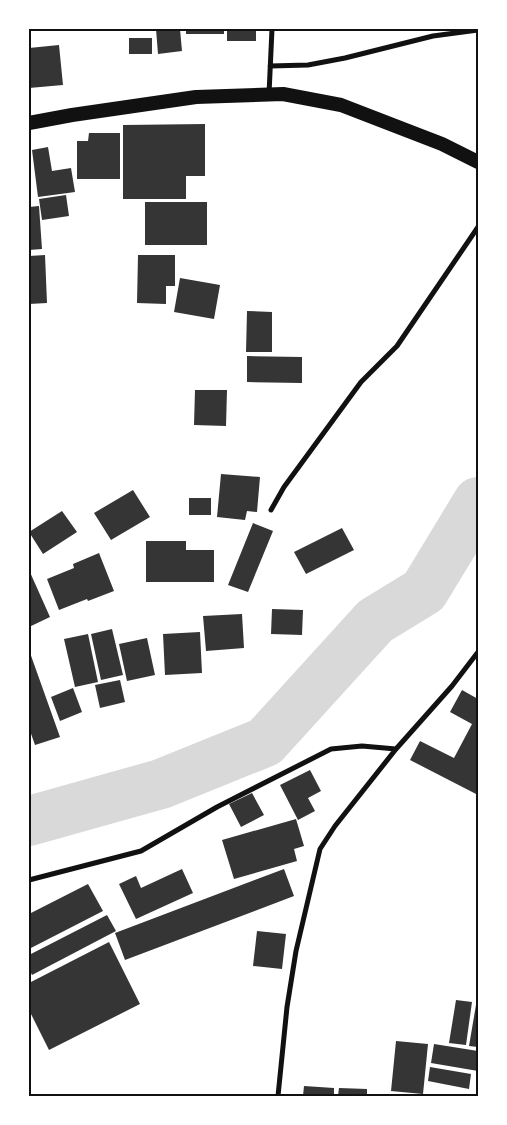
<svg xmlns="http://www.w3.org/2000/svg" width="507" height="1125" viewBox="0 0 507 1125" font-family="'PT Serif',serif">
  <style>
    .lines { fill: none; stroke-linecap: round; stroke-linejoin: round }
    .river { stroke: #d9d9d9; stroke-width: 50 }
    .building { fill: #353535 }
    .minor { stroke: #111; stroke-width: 5 }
    .trunk { stroke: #111; stroke-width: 14 }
    .neatline { fill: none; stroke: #111; stroke-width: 2 }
  </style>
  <rect width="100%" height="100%" fill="#fff"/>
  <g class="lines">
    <!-- river -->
    <path class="river" d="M 29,821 L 161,784 L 265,742 L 375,621 L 424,591 L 478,502"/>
  </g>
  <!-- building -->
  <path class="building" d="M 156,29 L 180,29 L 182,51 L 158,54 Z
    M 186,29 L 224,29 L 224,34 L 186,34 Z
    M 227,29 L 256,29 L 256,41 L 227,41 Z
    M 129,38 L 152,38 L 152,54 L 129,54 Z
    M 59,45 L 63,85 L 29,88 L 29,48 Z
    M 205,124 L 205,176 L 186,176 L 186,199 L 123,199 L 123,125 Z
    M 89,133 L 120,133 L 120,179 L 77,179 L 77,141 L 88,141 Z
    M 48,147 L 52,171 L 71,168 L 75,192 L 38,197 L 32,150 Z
    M 66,195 L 69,216 L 42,220 L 39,199 Z
    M 145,202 L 207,202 L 207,245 L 145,245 Z
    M 39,206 L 42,249 L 29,250 L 29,207 Z
    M 45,255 L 47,303 L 29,304 L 29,256 Z
    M 138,255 L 175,255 L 175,286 L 166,286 L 166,304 L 137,303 Z
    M 180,278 L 220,285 L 214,319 L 174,312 Z
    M 247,311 L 272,312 L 272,352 L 246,352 Z
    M 247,356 L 302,357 L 302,383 L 247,382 Z
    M 195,390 L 227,390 L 226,426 L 194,425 Z
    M 221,474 L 260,477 L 257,512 L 247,511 L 245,520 L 217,517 Z
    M 133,490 L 150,517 L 111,540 L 94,513 Z
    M 189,498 L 211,498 L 211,515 L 189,515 Z
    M 62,511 L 77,532 L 43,554 L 29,532 Z
    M 253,523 L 273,531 L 248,592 L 228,585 Z
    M 342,528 L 354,550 L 306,574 L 294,552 Z
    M 146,541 L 186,541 L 186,550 L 214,550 L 214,582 L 146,582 Z
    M 99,553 L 114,591 L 88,601 L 87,599 L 59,610 L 47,579 L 74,568 L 73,564 Z
    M 29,570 L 50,617 L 29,627 Z
    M 272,609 L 303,610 L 302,635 L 271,634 Z
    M 242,614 L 244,648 L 206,651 L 203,616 Z
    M 112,629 L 123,675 L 101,680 L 91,634 Z
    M 200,632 L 202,673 L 165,675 L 163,634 Z
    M 88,634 L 98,682 L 75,687 L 64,639 Z
    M 147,638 L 155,675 L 127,681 L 119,644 Z
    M 29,650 L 60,737 L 35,745 L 29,728 Z
    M 120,680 L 125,702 L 100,708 L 95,685 Z
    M 73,688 L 82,712 L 60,721 L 51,697 Z
    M 462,690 L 478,699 L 478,795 L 410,760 L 420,741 L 454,758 L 472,724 L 450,712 Z
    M 310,770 L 321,791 L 308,798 L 315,811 L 298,820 L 280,785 Z
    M 252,793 L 264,815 L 241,827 L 229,804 Z
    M 296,819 L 304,846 L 294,849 L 297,861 L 234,879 L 222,840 Z
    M 182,869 L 193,893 L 136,919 L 119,884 L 136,876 L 141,888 Z
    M 284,869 L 294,896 L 125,960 L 115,933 Z
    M 88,884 L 103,911 L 29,949 L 29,914 Z
    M 107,915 L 116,931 L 32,975 L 29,969 L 29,955 Z
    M 257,931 L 286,934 L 282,969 L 253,966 Z
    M 109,942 L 140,1004 L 49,1050 L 29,1010 L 29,983 Z
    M 477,999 L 478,1000 L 478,1047 L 469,1046 Z
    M 456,1000 L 472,1002 L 466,1045 L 449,1043 Z
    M 396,1041 L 428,1044 L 423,1094 L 391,1091 Z
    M 434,1044 L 478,1051 L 478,1071 L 431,1063 Z
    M 430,1067 L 471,1074 L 469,1089 L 428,1081 Z
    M 304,1086 L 334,1088 L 334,1096 L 303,1096 Z
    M 339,1088 L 367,1089 L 367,1096 L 338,1096 Z"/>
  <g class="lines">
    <!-- minor -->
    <path class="minor" d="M 270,66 L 308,65 L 345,58 L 433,36 L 478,30
      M 269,94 L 272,29
      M 271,510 L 284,487 L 361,382 L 397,346 L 478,227
      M 29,880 L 141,851 L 217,807 L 331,749 L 362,746 L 396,749
      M 278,1096 L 287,1007 L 296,951 L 320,849 L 335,826 L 396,749 L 452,686 L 478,652"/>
    <!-- trunk -->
    <path class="trunk" d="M 29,123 L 72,115 L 196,97 L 283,94 L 341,105 L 442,144 L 478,162"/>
  </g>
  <!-- border -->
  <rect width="507" height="1125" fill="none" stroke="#ffffff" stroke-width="60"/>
  <rect x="30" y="30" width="447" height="1065" class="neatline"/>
</svg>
